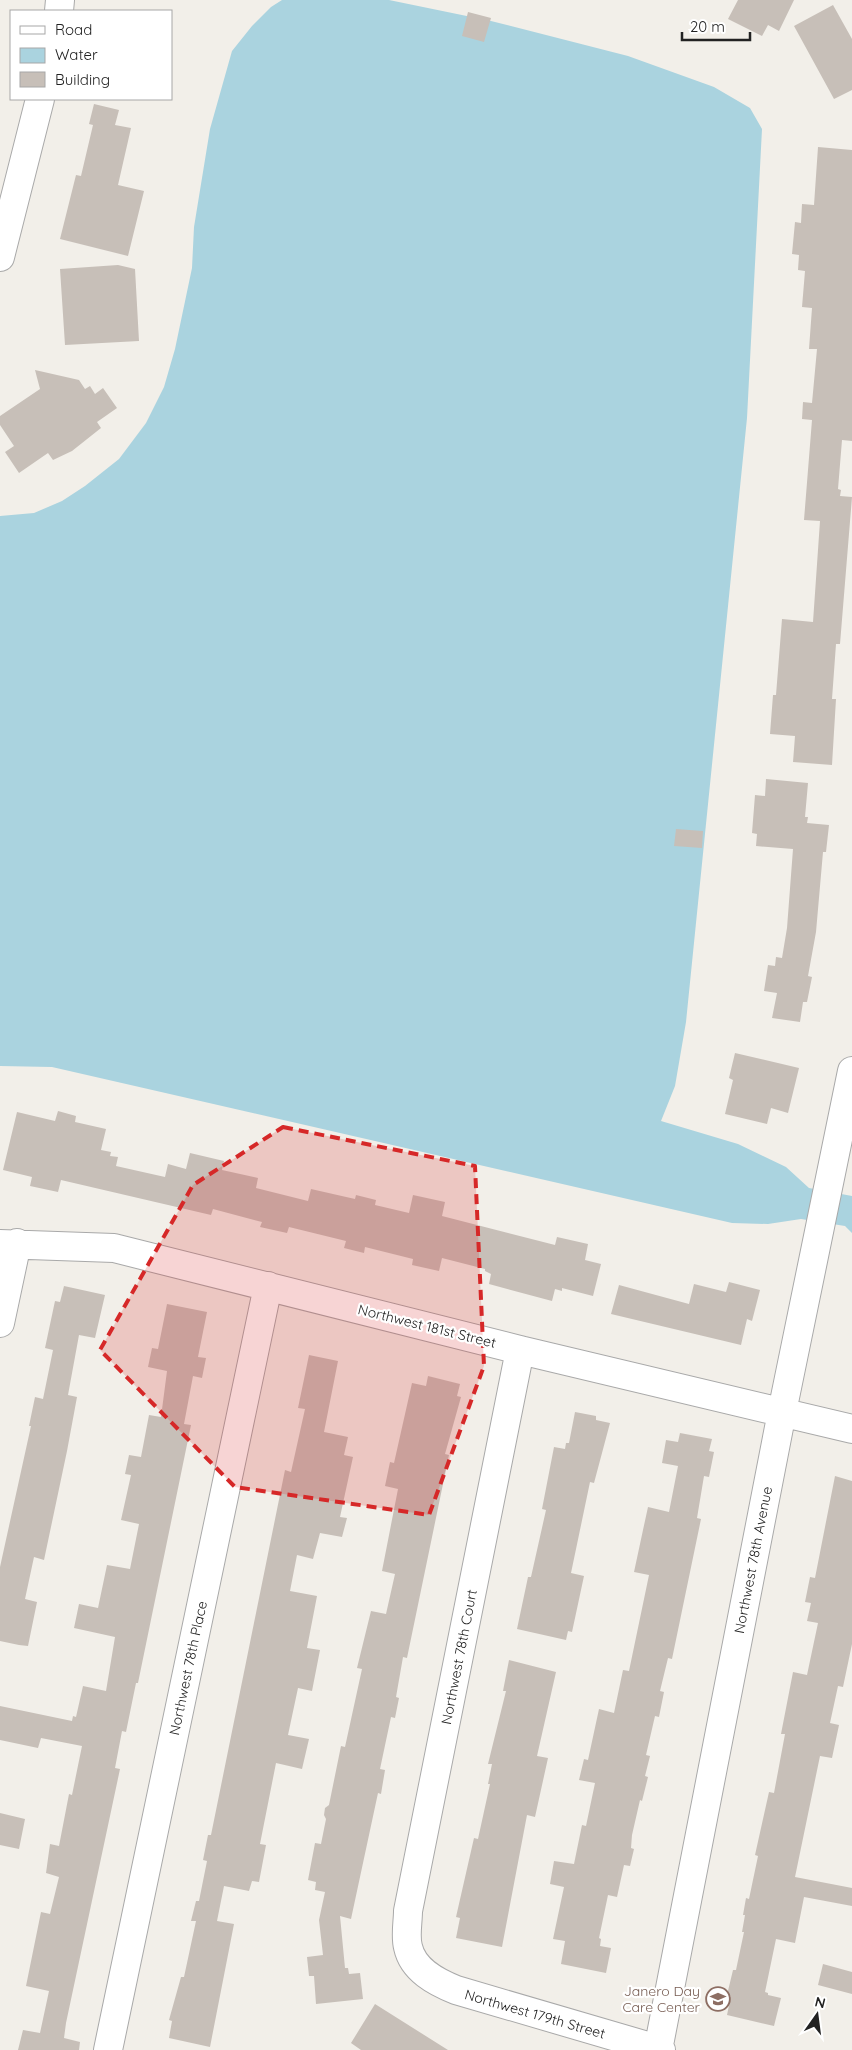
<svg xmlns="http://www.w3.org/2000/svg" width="852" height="2050" viewBox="0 0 852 2050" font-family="Quicksand,sans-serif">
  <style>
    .water { fill: #aad3df }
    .building { fill: #c7bfb8 }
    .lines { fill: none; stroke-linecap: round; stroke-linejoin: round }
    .minor-casing { stroke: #a9a9a9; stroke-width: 30 }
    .minor { stroke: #fff; stroke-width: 28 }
    .marked { fill: #d62828; fill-opacity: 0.2; stroke: #d62828; stroke-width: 4; stroke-dasharray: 10 6; stroke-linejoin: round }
    .labels { text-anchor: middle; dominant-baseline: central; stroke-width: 4.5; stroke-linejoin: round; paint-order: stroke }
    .street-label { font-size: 14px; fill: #222; stroke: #fff }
    .education-label { font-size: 14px; fill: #785e54; stroke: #fff; text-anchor: end }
  </style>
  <rect width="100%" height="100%" fill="#f2efe9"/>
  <!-- water -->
  <path class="water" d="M 282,0 L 389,0 L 491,21 L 628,56 L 714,87 L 750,108 L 762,129 L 747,418 L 686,1022 L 675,1086 L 661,1121 L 738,1144 L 786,1167 L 809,1188 L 852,1196 L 852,1233 L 845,1226 L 801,1219 L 768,1224 L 732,1223 L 52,1067 L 0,1066 L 0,516 L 34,513 L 62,501 L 85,486 L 119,459 L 146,423 L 164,387 L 175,349 L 192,268 L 194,227 L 210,129 L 232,51 L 252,26 L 271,7 Z"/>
  <!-- building -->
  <path class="building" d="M 738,0 L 794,0 L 779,31 L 768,25 L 762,36 L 728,19 Z
    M 833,5 L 852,39 L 852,90 L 834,99 L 794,26 Z
    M 468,12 L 491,18 L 484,42 L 462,36 Z
    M 94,104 L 119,110 L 115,125 L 131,128 L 118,185 L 144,191 L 128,256 L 60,239 L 76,175 L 81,176 L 93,125 L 89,124 Z
    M 818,147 L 852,150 L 852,441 L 842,440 L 838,489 L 841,490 L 840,496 L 852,497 L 840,644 L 836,644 L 832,699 L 836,699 L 832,765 L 793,762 L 795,736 L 770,734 L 773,695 L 776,695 L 782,619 L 813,622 L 820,521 L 804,520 L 812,420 L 802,419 L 803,402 L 812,403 L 817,349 L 809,349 L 812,308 L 802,307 L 805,271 L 798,270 L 799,255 L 792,254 L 795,222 L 801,223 L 802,204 L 814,205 Z
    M 118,265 L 135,269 L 139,341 L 65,345 L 60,269 Z
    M 35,370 L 79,380 L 85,389 L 90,386 L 95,394 L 103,388 L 117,408 L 97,422 L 101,428 L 72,451 L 53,460 L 48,453 L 19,473 L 5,452 L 14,446 L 0,425 L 0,416 L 40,389 Z
    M 766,779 L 808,783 L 805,817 L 808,817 L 807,823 L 829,825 L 826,852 L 823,852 L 816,932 L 808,976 L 812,977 L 807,1002 L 803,1002 L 800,1022 L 772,1018 L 777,993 L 764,991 L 768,965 L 775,966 L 776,957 L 782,958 L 787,928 L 793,849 L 756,846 L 757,834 L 752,833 L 755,795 L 765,796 Z
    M 676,829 L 703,831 L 702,848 L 674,846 Z
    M 735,1053 L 799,1068 L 788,1113 L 771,1108 L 767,1124 L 725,1114 L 733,1080 L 729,1078 Z
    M 58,1111 L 76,1116 L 75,1122 L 106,1129 L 101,1150 L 111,1152 L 110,1156 L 118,1157 L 116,1166 L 165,1177 L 168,1164 L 186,1169 L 190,1153 L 224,1161 L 222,1170 L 258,1178 L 256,1188 L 308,1201 L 311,1189 L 355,1199 L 356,1195 L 376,1200 L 375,1205 L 409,1213 L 413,1195 L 445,1202 L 442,1216 L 555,1245 L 557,1237 L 588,1244 L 585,1260 L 601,1264 L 593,1296 L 562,1288 L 562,1291 L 555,1289 L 552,1301 L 489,1284 L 491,1274 L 485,1271 L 485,1269 L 442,1258 L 439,1271 L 412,1265 L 413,1259 L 365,1247 L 364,1253 L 344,1248 L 346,1241 L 289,1227 L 287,1233 L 260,1227 L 262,1222 L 213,1209 L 211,1215 L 61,1180 L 58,1192 L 30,1186 L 32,1177 L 3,1170 L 17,1112 L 55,1121 Z
    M 729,1282 L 760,1290 L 752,1321 L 747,1319 L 741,1345 L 611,1314 L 619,1285 L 689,1304 L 694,1284 L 726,1292 Z
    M 64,1286 L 105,1295 L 95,1338 L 79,1335 L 68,1395 L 77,1397 L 67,1451 L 44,1560 L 34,1557 L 25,1599 L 37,1602 L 28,1646 L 19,1645 L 0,1641 L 0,1567 L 31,1426 L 29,1426 L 35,1397 L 43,1399 L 53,1350 L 45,1348 L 55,1301 L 60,1302 Z
    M 167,1304 L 207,1312 L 198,1357 L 206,1358 L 202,1378 L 193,1376 L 184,1424 L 191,1425 L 138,1683 L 136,1683 L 126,1732 L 122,1731 L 115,1768 L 120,1769 L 66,2023 L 64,2038 L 80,2042 L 79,2050 L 18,2050 L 23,2030 L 40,2033 L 49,1991 L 26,1986 L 41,1912 L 50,1914 L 59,1877 L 46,1873 L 50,1844 L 59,1846 L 69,1794 L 72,1795 L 82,1746 L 41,1738 L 38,1748 L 0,1740 L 0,1706 L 72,1721 L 73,1716 L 76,1717 L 83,1686 L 106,1691 L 115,1637 L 74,1628 L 79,1604 L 98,1608 L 107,1565 L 130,1569 L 139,1524 L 121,1520 L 131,1475 L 125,1474 L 129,1455 L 141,1457 L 149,1415 L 161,1417 L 167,1371 L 148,1367 L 152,1348 L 158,1349 Z
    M 309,1355 L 338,1361 L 324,1432 L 348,1437 L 344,1455 L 353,1457 L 340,1517 L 347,1518 L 342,1537 L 320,1533 L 313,1559 L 297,1555 L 290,1591 L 317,1596 L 307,1648 L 320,1650 L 312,1691 L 298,1688 L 288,1735 L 309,1739 L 302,1769 L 276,1763 L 260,1844 L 266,1845 L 259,1882 L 252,1881 L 249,1891 L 224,1886 L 217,1921 L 234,1924 L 210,2047 L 169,2038 L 172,2021 L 169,2020 L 181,1977 L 184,1977 L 196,1921 L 191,1921 L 196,1901 L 199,1901 L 207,1861 L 203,1860 L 208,1835 L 211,1835 L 285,1470 L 291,1472 L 305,1409 L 298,1408 Z
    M 428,1376 L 460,1384 L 457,1396 L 461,1397 L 445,1454 L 449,1455 L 407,1658 L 403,1657 L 396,1697 L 399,1698 L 395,1718 L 391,1717 L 380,1769 L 385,1770 L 381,1794 L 378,1793 L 351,1919 L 340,1916 L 345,1968 L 348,1968 L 349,1974 L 360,1973 L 363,1999 L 316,2004 L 314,1976 L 309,1976 L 307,1957 L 323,1955 L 319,1920 L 325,1892 L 315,1890 L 316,1882 L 308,1880 L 315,1843 L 321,1844 L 326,1819 L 324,1815 L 325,1808 L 329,1805 L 341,1746 L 345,1747 L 362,1669 L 357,1668 L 371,1611 L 386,1614 L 395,1574 L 382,1571 L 398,1489 L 385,1486 L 390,1462 L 394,1463 L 412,1383 L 426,1386 Z
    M 575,1412 L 596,1416 L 596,1420 L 610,1423 L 594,1483 L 590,1482 L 571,1573 L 584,1576 L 572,1632 L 568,1631 L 566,1640 L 517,1629 L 528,1577 L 531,1577 L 546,1510 L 542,1509 L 554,1447 L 565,1449 L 566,1443 L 569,1443 Z
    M 680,1433 L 712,1439 L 709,1451 L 714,1452 L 709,1477 L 704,1476 L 697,1518 L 701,1519 L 672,1659 L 668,1658 L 660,1691 L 664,1692 L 659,1717 L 655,1716 L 646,1755 L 650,1756 L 645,1776 L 648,1777 L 642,1801 L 640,1800 L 632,1835 L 631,1848 L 634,1849 L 630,1866 L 624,1865 L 617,1897 L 608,1895 L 599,1938 L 601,1939 L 600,1946 L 611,1948 L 606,1973 L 561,1964 L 565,1941 L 553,1939 L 564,1887 L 550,1884 L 554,1861 L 574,1864 L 582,1825 L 586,1826 L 595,1783 L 579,1780 L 584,1759 L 588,1760 L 599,1709 L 614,1713 L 623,1670 L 629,1671 L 649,1575 L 634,1572 L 643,1530 L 648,1507 L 669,1512 L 678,1466 L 662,1463 L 666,1440 L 678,1442 Z
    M 835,1476 L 852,1481 L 852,1644 L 843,1687 L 838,1686 L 830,1723 L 839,1725 L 832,1758 L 820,1756 L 795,1877 L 852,1888 L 852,1906 L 804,1897 L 795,1943 L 776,1939 L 765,1992 L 768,1993 L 768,1995 L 781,1998 L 774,2026 L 727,2015 L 731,1996 L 727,1995 L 733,1970 L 736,1970 L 744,1932 L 742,1932 L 745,1915 L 743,1915 L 746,1898 L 749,1899 L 758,1856 L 755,1855 L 769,1792 L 774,1793 L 785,1734 L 781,1734 L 793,1672 L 807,1675 L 818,1623 L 807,1621 L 811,1603 L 805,1602 L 810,1577 L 815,1578 Z
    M 509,1660 L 556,1672 L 537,1756 L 548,1758 L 535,1817 L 527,1815 L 502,1947 L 456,1938 L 460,1918 L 456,1917 L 474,1838 L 478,1839 L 490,1784 L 488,1784 L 492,1764 L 488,1764 L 506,1691 L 503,1691 Z
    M 0,1813 L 25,1819 L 19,1849 L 0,1845 Z
    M 823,1964 L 852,1972 L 852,1994 L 818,1985 Z
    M 375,2004 L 448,2050 L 361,2050 L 351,2043 Z"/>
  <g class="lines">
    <!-- minor casing -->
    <g class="minor-casing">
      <path id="minor" d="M 59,11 L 60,0
        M 0,257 L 40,99
        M 0,1244 L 114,1248 L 520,1350 L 852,1429
        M 0,1323 L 17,1243
        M 520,1350 L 408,1911 C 408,1922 405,1936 408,1947 C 413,1970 436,1982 456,1990 L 661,2050
        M 108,2050 L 268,1286
        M 658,2050 L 782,1412 L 852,1071"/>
    </g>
    <!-- minor -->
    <use href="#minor" class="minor"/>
  </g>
  <!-- marked area -->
  <path class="marked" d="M 283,1127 L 475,1166 L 484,1366 L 429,1515 L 235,1487 L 100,1350 L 193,1185 Z"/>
  <!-- icons -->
  <defs>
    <g id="school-ring" transform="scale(1.25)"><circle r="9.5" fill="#fff" stroke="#8d6e63" stroke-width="1.5"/><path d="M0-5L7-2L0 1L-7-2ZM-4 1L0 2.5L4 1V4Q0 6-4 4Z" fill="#8d6e63"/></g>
  </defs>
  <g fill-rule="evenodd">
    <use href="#school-ring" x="718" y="1999"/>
  </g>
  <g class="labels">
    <!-- street labels -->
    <g class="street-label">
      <text transform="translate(427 1326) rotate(14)">Northwest 181st Street</text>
      <text transform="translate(753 1560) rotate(-79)">Northwest 78th Avenue</text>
      <text transform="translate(459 1657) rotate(-79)">Northwest 78th Court</text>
      <text transform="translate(188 1668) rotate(-78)">Northwest 78th Place</text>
      <text transform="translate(535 2014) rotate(16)">Northwest 179th Street</text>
    </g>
    <!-- education labels -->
    <g class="education-label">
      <text x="700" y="1991">Janero Day<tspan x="700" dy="16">Care Center</tspan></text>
    </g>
  </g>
  <!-- legend -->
  <rect x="10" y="10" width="162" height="90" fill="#ffffff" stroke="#a7a7a7"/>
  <rect x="20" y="26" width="25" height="8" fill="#ffffff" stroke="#a7a7a7"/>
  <text x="55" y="35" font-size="15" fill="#222222">Road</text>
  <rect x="20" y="48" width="25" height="15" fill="#aad3df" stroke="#a7a7a7"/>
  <text x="55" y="60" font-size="15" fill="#222222">Water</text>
  <rect x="20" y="72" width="25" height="15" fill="#c7bfb8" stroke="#a7a7a7"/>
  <text x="55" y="85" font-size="15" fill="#222222">Building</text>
  <!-- north arrow -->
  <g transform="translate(817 2015) rotate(14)" stroke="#ffffff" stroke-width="4" paint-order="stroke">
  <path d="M0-4L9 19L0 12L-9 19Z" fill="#222222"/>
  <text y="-8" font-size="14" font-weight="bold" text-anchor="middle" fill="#222222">N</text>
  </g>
  <!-- scale -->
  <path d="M682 32v8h68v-8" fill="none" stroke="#222222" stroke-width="2.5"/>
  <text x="690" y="32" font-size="15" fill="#222222" stroke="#ffffff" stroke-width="4" paint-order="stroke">20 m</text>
</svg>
